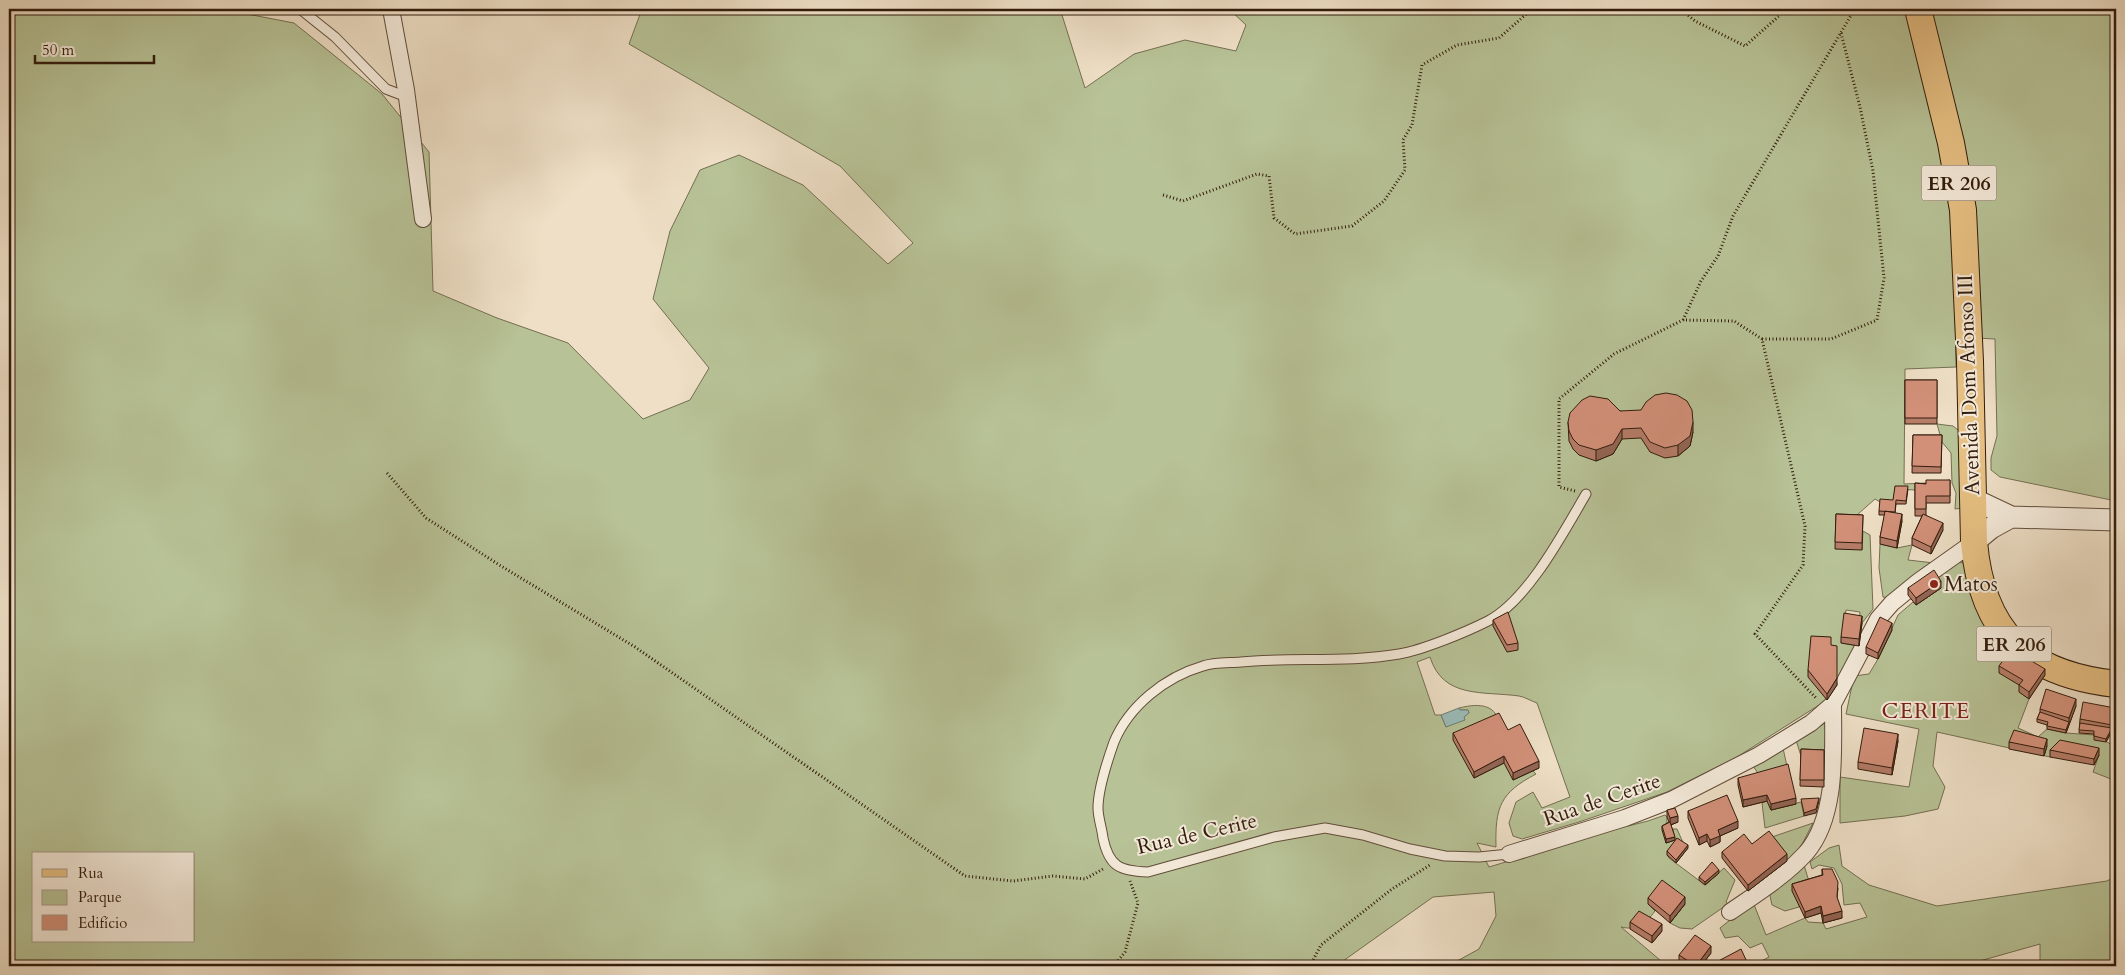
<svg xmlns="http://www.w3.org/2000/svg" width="2125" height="975" viewBox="0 0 2125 975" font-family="Cardo,serif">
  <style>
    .green { fill: #b7c296; stroke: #746f51; fill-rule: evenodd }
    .water { fill: #9abcb9; stroke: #707c74 }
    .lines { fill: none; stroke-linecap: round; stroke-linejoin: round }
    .service-casing { stroke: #614d3a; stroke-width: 11 }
    .minor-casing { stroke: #614d3a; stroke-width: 18 }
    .tertiary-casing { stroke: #614d3a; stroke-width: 23 }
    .primary-casing { stroke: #321c0c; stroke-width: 28 }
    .path { stroke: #321c0c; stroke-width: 3; stroke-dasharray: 1 2.5; stroke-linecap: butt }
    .service { stroke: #f4eada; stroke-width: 9 }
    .minor { stroke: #f4eada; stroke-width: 16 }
    .tertiary { stroke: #f4eada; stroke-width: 21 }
    .primary { stroke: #e7c083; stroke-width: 26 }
    .wall { fill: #b57c68; stroke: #321c0c }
    .shaded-wall { fill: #936555; stroke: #321c0c }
    .building { fill: #d29079; stroke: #321c0c }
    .poi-dot { fill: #8f2418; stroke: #f4eada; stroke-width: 2 }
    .labels { text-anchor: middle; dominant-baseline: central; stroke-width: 4; stroke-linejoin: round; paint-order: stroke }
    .shield { fill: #f4eada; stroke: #6c5a4a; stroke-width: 1 }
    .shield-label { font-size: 20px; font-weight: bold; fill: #321c0c }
    .street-label { font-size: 21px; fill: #321c0c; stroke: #f4eada }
    .poi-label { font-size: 21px; fill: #321c0c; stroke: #f4eada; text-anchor: start }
    .neighbourhood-label { font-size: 22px; letter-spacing: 1px; fill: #7a1f14; stroke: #f4eada }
  </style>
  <rect width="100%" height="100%" fill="#eedfc6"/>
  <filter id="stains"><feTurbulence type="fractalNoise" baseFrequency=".004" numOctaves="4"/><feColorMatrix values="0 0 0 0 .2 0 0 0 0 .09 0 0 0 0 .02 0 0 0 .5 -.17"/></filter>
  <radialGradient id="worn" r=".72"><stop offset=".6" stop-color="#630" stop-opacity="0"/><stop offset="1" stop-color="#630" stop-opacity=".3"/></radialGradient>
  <!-- green -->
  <path class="green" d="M 9,9 L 221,9 L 294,23 L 382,94 L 429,152 L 433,291 L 497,318 L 568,343 L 643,419 L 690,400 L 709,368 L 653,299 L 670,231 L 700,170 L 739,155 L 803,185 L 888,264 L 913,243 L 840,166 L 629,44 L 642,9 L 1072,9 L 1062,15 L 1085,88 L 1134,54 L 1185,40 L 1236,51 L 1246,25 L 1229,9 L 1906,9 L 1939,130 L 1954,242 L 1956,367 L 1905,369 L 1904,484 L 1947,482 L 1915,490 L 1895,489 L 1893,503 L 1880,502 L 1875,499 L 1857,515 L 1862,550 L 1863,531 L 1870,535 L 1873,609 L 1862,623 L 1859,622 L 1860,612 L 1846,610 L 1841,643 L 1859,646 L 1827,700 L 1737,757 L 1667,792 L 1579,822 L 1522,839 L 1513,836 L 1509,823 L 1516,802 L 1533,792 L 1542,808 L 1570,797 L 1537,703 C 1531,701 1525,697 1519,696 C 1483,691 1443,699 1430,657 L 1417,662 L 1435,715 L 1441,715 L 1446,727 L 1469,713 L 1468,710 L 1460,710 L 1459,708 C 1507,696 1500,729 1504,763 L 1533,771 L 1536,774 C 1500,793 1495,807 1496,847 L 1477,843 L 1489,867 L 1612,830 L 1648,821 L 1665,815 L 1667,817 L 1666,843 L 1675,840 L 1673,829 L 1677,829 L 1685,847 L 1667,855 L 1669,858 L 1705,885 L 1724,868 L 1735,880 L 1726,902 L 1728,904 L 1692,929 L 1680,928 L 1670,923 L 1685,904 L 1648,904 L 1655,911 C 1646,923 1637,931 1621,927 L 1667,966 L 1448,966 L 1479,949 L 1496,916 L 1494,892 L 1433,897 L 1336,966 L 9,966 ZM 34,854 L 194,854 L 194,941 L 34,941 Z
    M 1929,9 L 2116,9 L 2116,501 L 2000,477 L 1991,470 L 1991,458 L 1997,436 L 1995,339 L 1976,338 Z
    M 1937,424 L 1953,426 L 1962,433 L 1963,508 L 1955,509 L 1956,493 L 1952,483 L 1951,453 L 1942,442 Z
    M 1880,544 L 1897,548 L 1912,545 L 1908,560 L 1934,563 L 1889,598 L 1883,597 L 1879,568 Z
    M 1956,562 L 1964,563 L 1974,600 L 2012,654 L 2000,673 L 2023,687 L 2019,692 L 2029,699 L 2018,728 L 2038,737 L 2047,729 L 2066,733 L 2094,735 L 2116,747 L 2116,781 L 2093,772 L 2099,755 L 2050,757 L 1937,732 L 1933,766 L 1945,787 L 1938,809 L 1905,816 L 1840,823 L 1840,777 L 1909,787 L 1919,729 L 1846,714 L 1854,676 L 1869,674 L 1878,659 L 1898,615 L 1913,602 L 1916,605 L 1941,588 L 1934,577 Z
    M 1827,722 L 1824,757 L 1801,756 L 1796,740 Z
    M 1783,748 L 1788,771 L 1762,779 L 1753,766 Z
    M 1767,801 L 1771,810 L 1801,802 L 1804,816 L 1765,828 L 1762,803 Z
    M 1813,823 L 1796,856 L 1787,861 L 1769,838 Z
    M 1839,845 L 1842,866 L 1869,885 L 1937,906 L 2107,881 L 2116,876 L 2116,966 L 2040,966 L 2040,944 L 1962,966 L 1752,966 L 1769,957 L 1762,943 L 1750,948 L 1738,936 L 1725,938 L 1720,928 L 1753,902 L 1766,935 L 1805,918 L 1808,922 L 1823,923 L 1826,929 L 1867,917 L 1860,903 L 1844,905 L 1842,884 L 1834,868 L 1819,865 L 1812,869 L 1810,862 L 1829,848 Z
    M 1804,865 L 1810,885 L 1799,907 L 1785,911 L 1772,905 L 1769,891 Z"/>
  <!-- water -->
  <path class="water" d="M 1459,708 L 1460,710 L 1468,710 L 1469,713 L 1464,717 L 1465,720 L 1446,727 L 1441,715 Z"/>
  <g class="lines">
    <!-- service casing -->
    <g class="service-casing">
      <path id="service" d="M 300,9 L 335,37 L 386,89 L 407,97
        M 1509,854 L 1479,857 L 1445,856 L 1410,849 L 1363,835 L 1325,828 L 1274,837 L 1148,872 C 1120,871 1109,867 1103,838 C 1102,828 1098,818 1098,808 C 1098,790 1108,759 1114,742 C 1129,706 1165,677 1203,666 C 1214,662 1229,663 1241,662 C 1293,657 1347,663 1399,654 C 1423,650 1466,632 1488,621 C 1528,600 1563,533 1586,494"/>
    </g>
    <!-- minor casing -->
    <g class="minor-casing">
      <path id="minor" d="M 391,9 L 406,90 L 423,219
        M 1509,854 L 1625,818 L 1671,800 L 1759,755 L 1811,723 L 1833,704 L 1878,619 L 1892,603 L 1919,581 L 1974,542
        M 1730,912 C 1756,894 1784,877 1806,853 C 1838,816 1833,750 1833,704"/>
    </g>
    <!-- tertiary casing -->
    <g class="tertiary-casing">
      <path id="tertiary" d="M 1973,499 L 2011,517 L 2116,520
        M 1974,542 L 1991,528 L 2011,517"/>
    </g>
    <!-- primary casing -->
    <g class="primary-casing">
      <path id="primary" d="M 1918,9 L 1951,143 L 1963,210 L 1970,361 L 1974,542 C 1982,633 2026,674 2116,684"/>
    </g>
    <!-- path -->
    <path class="path" d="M 1680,9 L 1695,21 L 1745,46 L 1779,16 L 1781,9
      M 1163,195 L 1183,201 L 1257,174 L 1269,176 L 1274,218 L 1295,234 L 1352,226 L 1384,201 L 1405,170 L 1403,140 L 1412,125 L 1422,65 L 1457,45 L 1499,38 L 1532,9
      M 1683,320 L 1701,281 L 1718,256 L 1733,216 L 1853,12 L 1853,9
      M 1762,339 L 1831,339 L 1877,320 L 1884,278 L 1873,171 L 1860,107 L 1841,33
      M 387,473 L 426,518 L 501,566 L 635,647 L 965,876 L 1013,881 L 1053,876 L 1085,879 L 1103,869
      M 1575,491 L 1559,487 L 1559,399 L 1614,354 L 1683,320 L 1734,321 L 1762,339 L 1805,526 L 1803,565 L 1755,634 L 1816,698
      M 1114,966 L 1125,952 L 1138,903 L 1130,881
      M 1310,966 L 1321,945 L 1392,889 L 1430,865"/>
    <!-- service -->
    <use href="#service" class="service"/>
    <!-- minor -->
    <use href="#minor" class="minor"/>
    <!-- tertiary -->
    <use href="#tertiary" class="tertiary"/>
    <!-- primary -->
    <use href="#primary" class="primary"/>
  </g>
  <!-- wall -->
  <path class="wall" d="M 1905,380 L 1937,380 L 1937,424 L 1905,424 Z
    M 1620,411 L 1693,432 L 1690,446 L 1678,456 L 1665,458 L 1650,452 L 1641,438 L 1622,439 L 1613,454 L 1596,461 L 1579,455 L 1573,449 L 1569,441 L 1568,422 Z
    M 1913,435 L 1942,435 L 1941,473 L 1912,473 Z
    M 1950,480 L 1950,503 L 1926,503 L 1926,515 L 1943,530 L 1931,554 L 1912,545 L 1912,538 L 1922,516 L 1915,516 L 1915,483 L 1926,484 Z
    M 1908,489 L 1906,504 L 1896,504 L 1895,513 L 1902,521 L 1897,548 L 1880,544 L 1880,537 L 1885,515 L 1879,515 L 1879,511 Z
    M 1836,514 L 1863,515 L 1862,550 L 1835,549 Z
    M 1908,588 L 1941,588 L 1916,605 L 1908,595 Z
    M 1493,620 L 1518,643 L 1518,650 L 1507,652 L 1493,626 Z
    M 1862,623 L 1859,646 L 1841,643 L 1841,637 Z
    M 1892,630 L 1878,659 L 1866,654 L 1866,647 Z
    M 1831,645 L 1837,685 L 1827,700 L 1808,677 L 1808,670 Z
    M 1999,666 L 2045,675 L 2029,699 L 2019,692 L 2019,685 L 1999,673 Z
    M 2076,706 L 2069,725 L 2066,733 L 2047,729 L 2047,725 L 2037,722 L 2037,719 L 2040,712 L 2040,709 Z
    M 2115,714 L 2112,731 L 2106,742 L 2094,740 L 2094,734 L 2079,733 L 2080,719 Z
    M 1508,730 L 1539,768 L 1513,780 L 1504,763 L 1474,778 L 1453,740 L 1453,733 Z
    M 1898,741 L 1892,775 L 1858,769 L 1858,762 Z
    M 2009,742 L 2047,746 L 2044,756 L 2009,749 Z
    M 1801,749 L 1824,750 L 1824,787 L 1800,786 Z
    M 2050,750 L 2099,755 L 2094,765 L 2050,757 Z
    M 1738,778 L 1796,804 L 1771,810 L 1767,801 L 1743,807 L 1738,785 Z
    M 1667,810 L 1678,822 L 1671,825 L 1675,840 L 1666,843 L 1662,830 L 1662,826 L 1669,822 L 1667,817 Z
    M 1688,811 L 1738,828 L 1720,836 L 1720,842 L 1710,847 L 1707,841 L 1699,845 L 1688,818 Z
    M 1752,844 L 1787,861 L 1748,891 L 1722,858 L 1722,852 Z
    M 1688,848 L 1676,863 L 1667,855 L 1667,851 Z
    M 1822,869 L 1838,888 L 1837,898 L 1842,918 L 1823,923 L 1821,913 L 1805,918 L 1792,891 L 1792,884 L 1822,875 Z
    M 1719,873 L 1705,885 L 1699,880 L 1699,877 Z
    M 1648,898 L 1685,904 L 1670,923 L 1648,904 Z
    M 1630,922 L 1662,931 L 1652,943 L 1630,929 Z
    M 1711,953 L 1701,966 L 1686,966 L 1679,962 L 1679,955 Z"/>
  <!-- shaded-wall -->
  <path class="shaded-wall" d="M 1693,422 L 1693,432 L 1690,446 L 1678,456 L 1678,445 Z
    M 1622,429 L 1622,439 L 1613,454 L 1596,461 L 1596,450 Z
    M 1902,514 L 1902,521 L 1897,548 L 1897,541 Z
    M 1943,523 L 1943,530 L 1931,554 L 1931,547 Z
    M 1941,581 L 1941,588 L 1916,605 L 1916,598 Z
    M 1862,616 L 1862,623 L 1859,646 L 1859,639 Z
    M 1892,623 L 1892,630 L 1878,659 L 1878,653 Z
    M 2045,669 L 2045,675 L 2029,699 L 2029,692 Z
    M 1837,678 L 1837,685 L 1827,700 L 1827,694 Z
    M 2076,699 L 2076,706 L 2069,725 L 2066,733 L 2066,730 L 2069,722 L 2069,718 Z
    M 2115,708 L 2115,714 L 2112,731 L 2106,742 L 2106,739 L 2112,728 Z
    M 1898,734 L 1898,741 L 1892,775 L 1892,768 Z
    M 2047,739 L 2047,746 L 2044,756 L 2044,749 Z
    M 2099,748 L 2099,755 L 2094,765 L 2094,759 Z
    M 1504,756 L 1504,763 L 1474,778 L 1474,772 Z
    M 1539,761 L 1539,768 L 1513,780 L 1513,773 Z
    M 1767,795 L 1767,801 L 1743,807 L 1743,800 Z
    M 1796,798 L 1796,804 L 1771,810 L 1771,804 Z
    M 1819,798 L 1819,801 L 1816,813 L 1804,816 L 1804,813 Z
    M 1678,816 L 1678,822 L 1670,825 L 1670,818 Z
    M 1738,821 L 1738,828 L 1720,836 L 1720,842 L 1710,847 L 1710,840 L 1718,830 Z
    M 1707,834 L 1707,841 L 1699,845 L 1699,838 Z
    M 1675,837 L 1675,840 L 1666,843 L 1666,839 Z
    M 1688,845 L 1688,848 L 1676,863 L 1676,860 Z
    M 1787,854 L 1787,861 L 1748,891 L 1748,885 Z
    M 1719,870 L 1719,873 L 1705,885 L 1705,882 Z
    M 1685,897 L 1685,904 L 1670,923 L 1670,916 Z
    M 1821,906 L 1821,913 L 1805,918 L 1805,912 Z
    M 1842,911 L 1842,918 L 1823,923 L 1823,916 Z
    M 1662,924 L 1662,931 L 1652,943 L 1652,936 Z
    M 1711,946 L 1711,953 L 1701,966 L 1696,966 Z
    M 1747,962 L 1747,966 L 1739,966 Z"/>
  <!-- building -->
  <path class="building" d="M 1905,380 L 1937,380 L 1937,418 L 1905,418 Z
    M 1666,393 L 1677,395 L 1687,401 L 1692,410 L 1693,422 L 1690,436 L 1678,445 L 1665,448 L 1650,442 L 1641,428 L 1622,429 L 1613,444 L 1596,450 L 1579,445 L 1573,439 L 1569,431 L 1568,422 L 1570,413 L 1582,400 L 1590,396 L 1608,399 L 1620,411 L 1641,410 L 1646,402 L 1655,395 Z
    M 1913,435 L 1942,435 L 1941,467 L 1912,466 Z
    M 1926,480 L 1950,480 L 1950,496 L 1926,496 L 1926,509 L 1915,509 L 1915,483 L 1926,484 Z
    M 1895,486 L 1908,486 L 1906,501 L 1896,500 L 1895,512 L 1879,511 L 1880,499 L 1893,500 Z
    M 1885,511 L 1902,514 L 1897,541 L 1880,537 Z
    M 1836,514 L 1863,515 L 1862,543 L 1835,542 Z
    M 1923,514 L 1943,523 L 1931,547 L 1912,538 Z
    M 1934,570 L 1941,581 L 1916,598 L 1908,588 Z
    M 1508,612 L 1518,643 L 1507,645 L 1493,620 Z
    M 1844,613 L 1862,616 L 1859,639 L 1841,637 Z
    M 1880,617 L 1892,623 L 1878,653 L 1866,647 Z
    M 1811,636 L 1831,637 L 1831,645 L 1837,646 L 1837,678 L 1827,694 L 1808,670 Z
    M 2012,648 L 2018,653 L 2045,669 L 2029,692 L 2019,685 L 2023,680 L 1999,666 Z
    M 2046,689 L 2076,699 L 2069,718 L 2040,709 Z
    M 2083,702 L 2115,708 L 2112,725 L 2080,719 Z
    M 2040,712 L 2069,722 L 2066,730 L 2047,726 L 2048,722 L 2037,719 Z
    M 1499,713 L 1508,730 L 1520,724 L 1539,761 L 1513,773 L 1504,756 L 1474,772 L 1453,733 Z
    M 2080,723 L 2112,728 L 2106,739 L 2094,736 L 2094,731 L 2079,730 Z
    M 1864,728 L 1898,734 L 1892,768 L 1858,762 Z
    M 2014,730 L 2047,739 L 2044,749 L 2009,742 Z
    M 2060,740 L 2099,748 L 2094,759 L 2050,750 Z
    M 1801,749 L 1824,750 L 1824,780 L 1800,780 Z
    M 1788,764 L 1796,798 L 1771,804 L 1767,795 L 1743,800 L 1738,778 Z
    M 1727,795 L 1738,821 L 1718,830 L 1720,836 L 1710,840 L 1707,834 L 1699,838 L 1688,811 Z
    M 1819,798 L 1816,809 L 1804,813 L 1801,799 Z
    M 1675,808 L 1678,816 L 1670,818 L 1667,810 Z
    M 1670,822 L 1675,837 L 1666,839 L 1662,826 Z
    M 1769,831 L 1787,854 L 1748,885 L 1722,852 L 1744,834 L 1752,844 Z
    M 1677,838 L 1688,845 L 1676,860 L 1667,851 Z
    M 1712,862 L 1719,870 L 1705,882 L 1699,877 Z
    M 1822,869 L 1832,869 L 1838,882 L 1837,897 L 1842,911 L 1823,916 L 1821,906 L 1805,912 L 1792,884 L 1823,875 Z
    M 1662,880 L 1685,897 L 1670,916 L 1648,898 Z
    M 1639,911 L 1662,924 L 1652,936 L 1630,922 Z
    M 1695,935 L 1711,946 L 1696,966 L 1679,955 Z
    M 1741,949 L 1747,962 L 1739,966 L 1709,966 Z"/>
  <!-- markers -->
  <circle class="poi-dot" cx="1934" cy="584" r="5"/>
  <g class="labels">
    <!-- shield labels -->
    <g class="shield">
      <rect x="1921.5" y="165.5" width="75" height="35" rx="4"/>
      <rect x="1976.5" y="626.5" width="75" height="35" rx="4"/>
    </g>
    <g class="shield-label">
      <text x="1959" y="183">ER 206</text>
      <text x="2014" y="644">ER 206</text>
    </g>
    <!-- street labels -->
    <g class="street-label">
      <text transform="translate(1969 385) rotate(-92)">Avenida Dom Afonso III</text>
      <text transform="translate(1602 800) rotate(-19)">Rua de Cerite</text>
      <text transform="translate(1197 834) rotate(-13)">Rua de Cerite</text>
    </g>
    <!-- poi labels -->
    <g class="poi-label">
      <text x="1944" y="584">Matos</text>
    </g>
    <!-- neighbourhood labels -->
    <g class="neighbourhood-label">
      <text x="1926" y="711">CERITE</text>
    </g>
  </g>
  <!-- margin -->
  <rect width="2125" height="975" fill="none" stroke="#eedfc6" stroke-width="30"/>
  <rect x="10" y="10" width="2105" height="955" fill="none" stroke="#321c0c" stroke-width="2.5"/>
  <rect x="15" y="15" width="2095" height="945" fill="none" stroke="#321c0c"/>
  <!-- legend -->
  <rect x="32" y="852" width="162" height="90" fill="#f4eada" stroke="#a69888"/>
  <rect x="42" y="869" width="25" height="8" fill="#e7c083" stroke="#a69888"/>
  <text x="78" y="878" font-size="15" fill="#321c0c">Rua</text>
  <rect x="42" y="890" width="25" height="15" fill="#b7c296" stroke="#a69888"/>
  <text x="78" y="902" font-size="15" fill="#321c0c">Parque</text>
  <rect x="42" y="915" width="25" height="15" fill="#d29079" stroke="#a69888"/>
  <text x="78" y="928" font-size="15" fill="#321c0c">Edifício</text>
  <!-- scale -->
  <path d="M35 55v8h119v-8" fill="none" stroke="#321c0c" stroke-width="2.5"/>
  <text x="42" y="55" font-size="15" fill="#321c0c" stroke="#f4eada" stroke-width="4" paint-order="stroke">50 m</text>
  <rect width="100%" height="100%" filter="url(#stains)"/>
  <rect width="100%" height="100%" fill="url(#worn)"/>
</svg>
